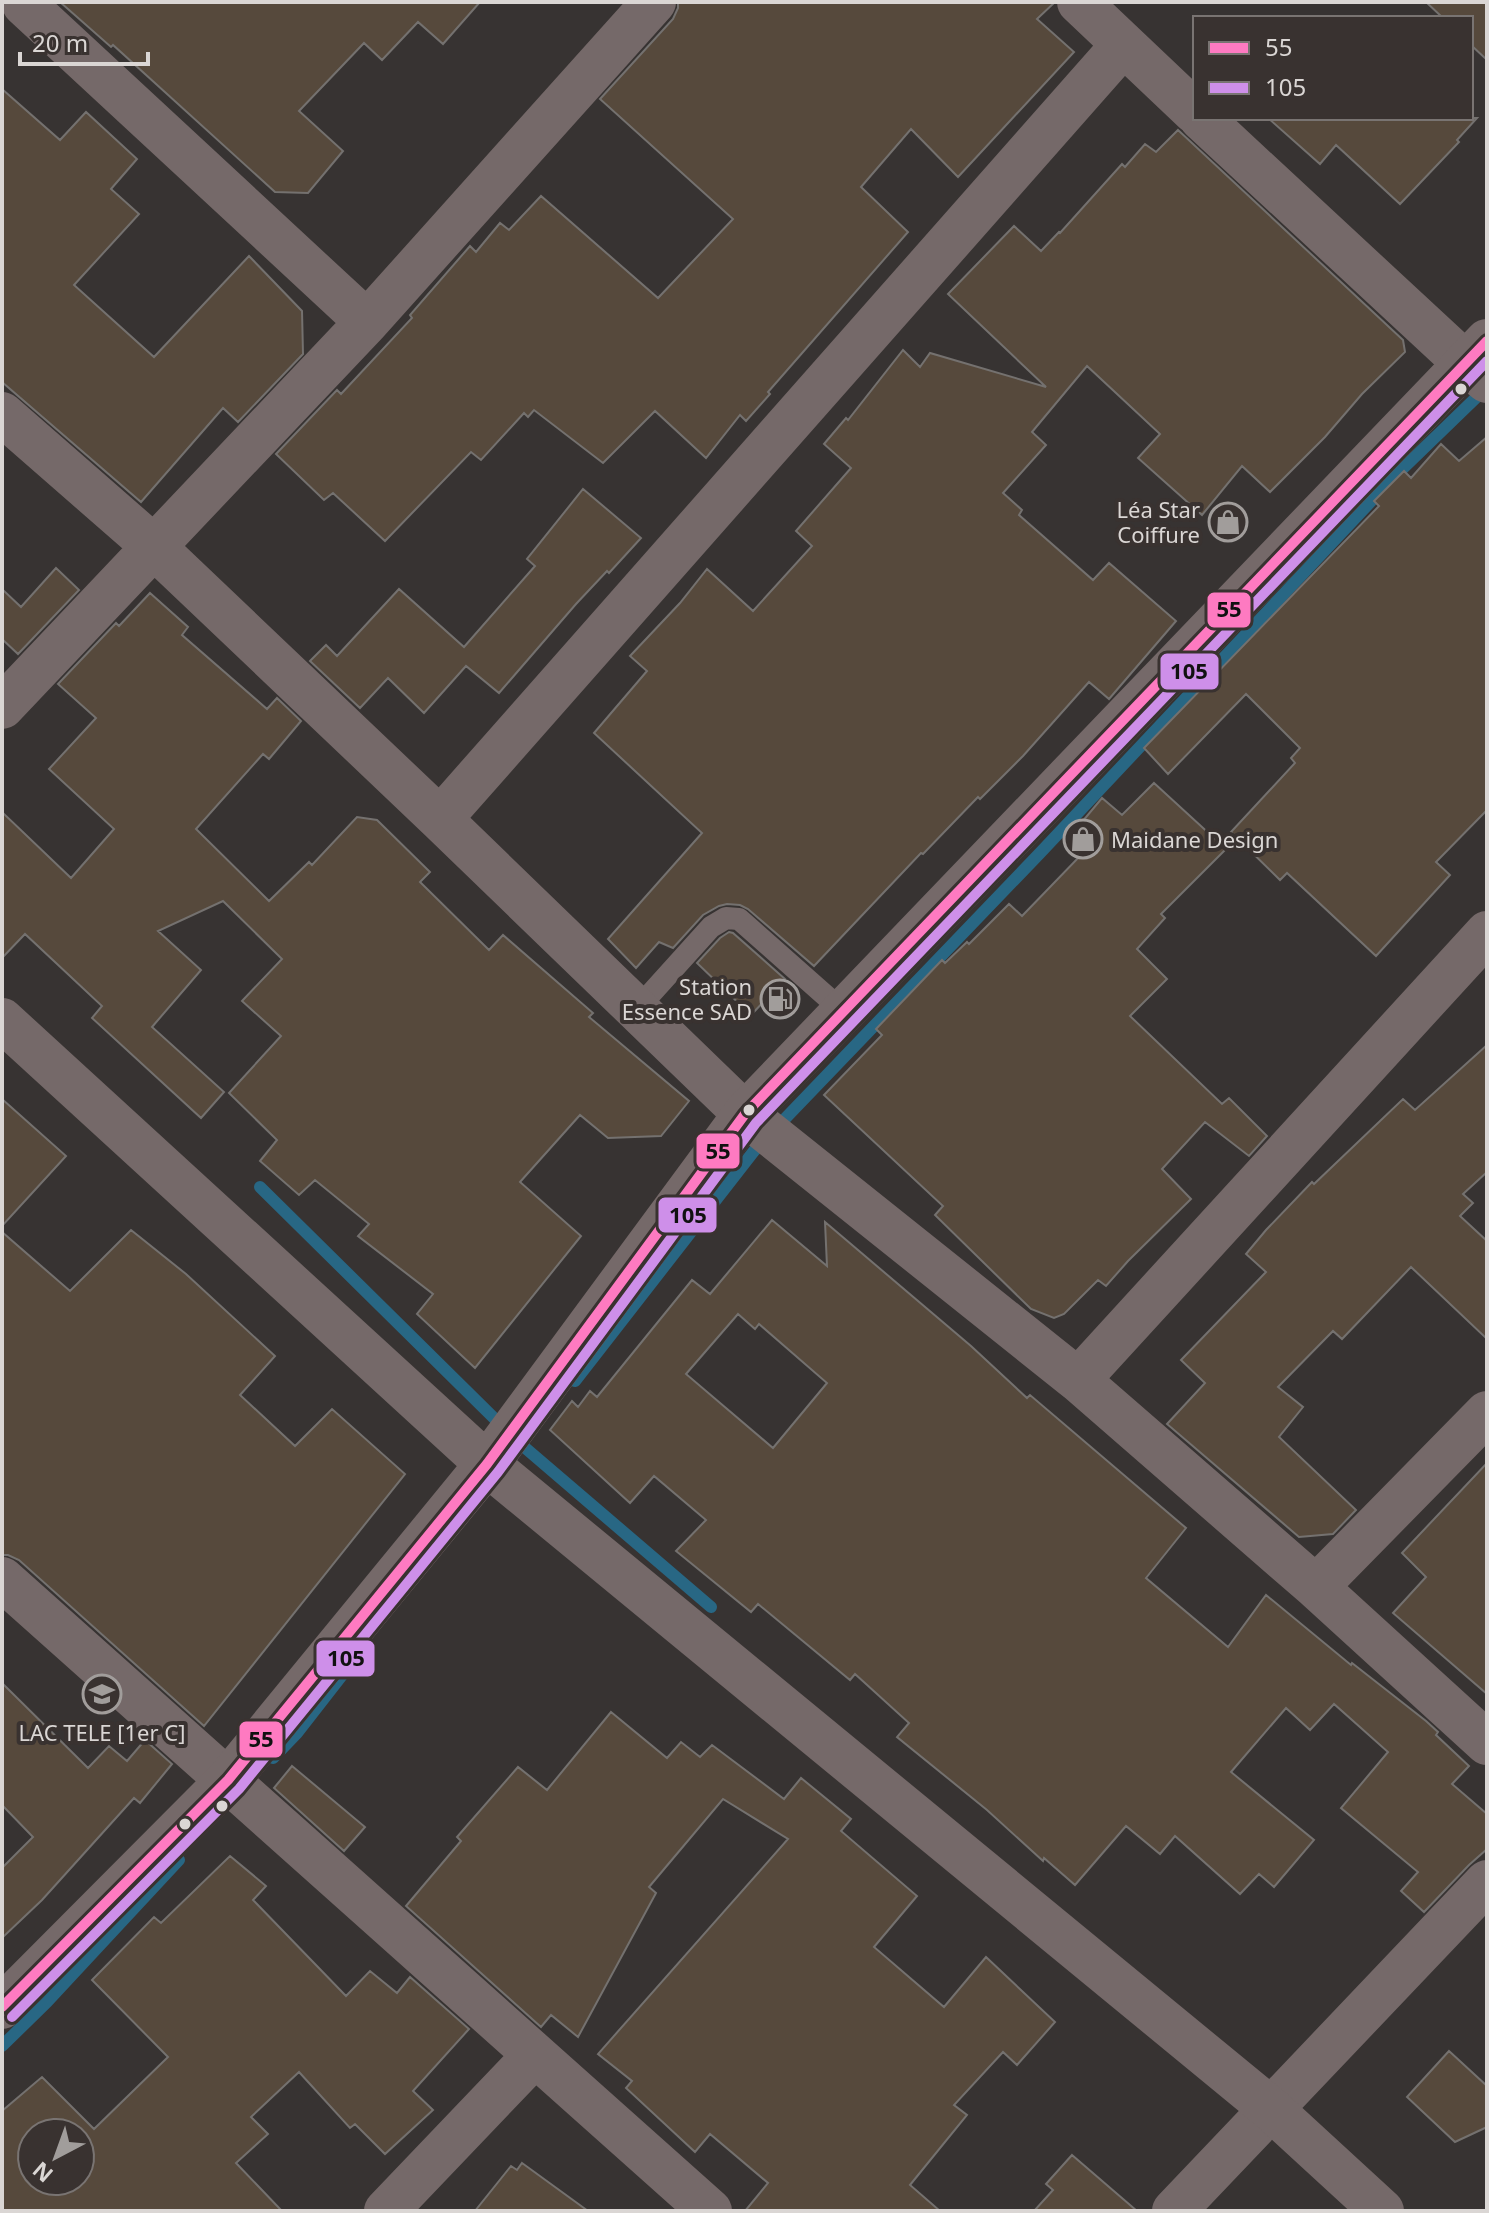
<svg xmlns="http://www.w3.org/2000/svg" width="1489" height="2213" viewBox="0 0 1489 2213" font-family="'Noto Sans',sans-serif">
  <style>
    .lines { fill: none; stroke-linecap: round; stroke-linejoin: round }
    .stream { stroke: #286784; stroke-width: 12 }
    .building { fill: #56493c; stroke: #74716f; stroke-width: 2; fill-rule: evenodd }
    .service { stroke: #756969; stroke-width: 22 }
    .minor { stroke: #756969; stroke-width: 44 }
    .tertiary { stroke: #756969; stroke-width: 44 }
    .bus-1-casing { stroke: #393230; stroke-width: 16 }
    .bus-2-casing { stroke: #393230; stroke-width: 16 }
    .bus-1 { stroke: #fe7ac1; stroke-width: 10 }
    .bus-2 { stroke: #ce8fe9; stroke-width: 10 }
    .bus-dot { fill: #dad6d4; stroke: #393230; stroke-width: 3 }
    .labels { text-anchor: middle; dominant-baseline: central; stroke-width: 8; stroke-linejoin: round; paint-order: stroke }
    .poi-label { font-size: 22px; fill: #dad6d4; stroke: #393230; text-anchor: end }
    .line-badge { stroke: #393230; stroke-width: 3 }
    .pale-badge-label { font-size: 22px; text-anchor: middle; font-weight: bold; fill: #111 }
  </style>
  <rect width="100%" height="100%" fill="#373332"/>
  <g class="lines">
    <!-- stream -->
    <path class="stream" d="M 260,1187 L 503,1427
      M 575,1381 L 754,1151 L 1040,853 L 1392,479 L 1487,387
      M 516,1440 L 711,1607
      M 273,1758 L 297,1733 L 350,1665
      M 2,2046 L 47,2002 L 179,1860"/>
  </g>
  <!-- building -->
  <path class="building" d="M 60,2 L 480,2 L 443,44 L 418,22 L 382,60 L 364,43 L 299,111 L 343,151 L 308,193 L 275,192 L 113,45 L 111,47 Z
    M 678,2 L 1055,2 L 1037,19 L 1074,52 L 958,177 L 911,129 L 861,187 L 908,232 L 768,392 L 770,394 L 746,421 L 740,415 L 706,458 L 655,411 L 603,463 L 534,410 L 528,417 L 524,413 L 481,460 L 471,452 L 385,541 L 333,493 L 324,500 L 276,454 L 337,390 L 341,394 L 412,318 L 410,315 L 470,246 L 476,252 L 500,223 L 509,230 L 541,196 L 658,298 L 733,219 L 600,99 L 673,19 L 678,8 Z
    M 1426,2 L 1487,2 L 1487,60 L 1471,45 L 1471,18 L 1443,18 Z
    M 2,89 L 60,140 L 86,112 L 137,159 L 111,189 L 139,214 L 74,285 L 154,357 L 249,256 L 302,311 L 303,354 L 238,422 L 223,408 L 141,502 L 2,382 Z
    M 1268,118 L 1477,118 L 1457,140 L 1459,142 L 1400,204 L 1336,145 L 1320,164 Z
    M 1178,130 L 1403,340 L 1405,352 L 1362,394 L 1325,437 L 1270,492 L 1242,466 L 1202,515 L 1138,458 L 1160,434 L 1087,366 L 1032,432 L 1046,445 L 1003,493 L 1022,510 L 1019,515 L 1093,580 L 1109,563 L 1176,621 L 1109,699 L 1089,682 L 1023,756 L 980,799 L 978,797 L 923,854 L 921,853 L 814,966 L 748,909 L 740,905 L 727,904 L 719,906 L 703,915 L 673,948 L 659,942 L 636,968 L 608,939 L 702,833 L 594,733 L 647,671 L 630,656 L 680,603 L 707,569 L 753,611 L 812,546 L 796,531 L 851,468 L 824,444 L 846,418 L 848,420 L 903,350 L 920,367 L 930,353 L 1046,387 L 948,294 L 1014,226 L 1041,251 L 1059,232 L 1060,233 L 1122,164 L 1125,167 L 1145,144 L 1156,152 Z
    M 1487,437 L 1487,810 L 1436,862 L 1450,875 L 1376,956 L 1287,873 L 1280,880 L 1231,832 L 1295,763 L 1291,758 L 1300,748 L 1246,694 L 1168,774 L 1144,748 L 1379,506 L 1374,501 L 1404,471 L 1411,478 L 1441,444 L 1459,461 Z
    M 583,489 L 641,538 L 609,573 L 607,571 L 576,604 L 499,693 L 466,666 L 424,713 L 388,678 L 360,708 L 310,661 L 326,645 L 337,656 L 399,589 L 464,647 L 535,566 L 527,559 Z
    M 56,568 L 79,590 L 18,654 L 2,639 L 2,589 L 21,607 Z
    M 150,593 L 188,627 L 182,635 L 267,709 L 277,698 L 301,721 L 269,759 L 263,754 L 196,829 L 269,901 L 309,862 L 312,865 L 357,817 L 377,820 L 430,872 L 420,882 L 489,950 L 503,935 L 593,1013 L 589,1017 L 689,1101 L 661,1136 L 608,1138 L 580,1115 L 520,1182 L 581,1236 L 475,1368 L 417,1314 L 433,1294 L 358,1236 L 369,1224 L 315,1180 L 299,1195 L 260,1161 L 277,1140 L 229,1093 L 281,1036 L 242,1001 L 282,959 L 223,901 L 158,931 L 201,970 L 152,1027 L 224,1092 L 201,1118 L 92,1018 L 102,1006 L 25,934 L 2,958 L 2,812 L 71,878 L 114,829 L 49,769 L 96,718 L 58,684 L 116,623 L 119,626 Z
    M 1154,783 L 1226,849 L 1161,914 L 1165,918 L 1137,949 L 1167,979 L 1130,1016 L 1222,1104 L 1229,1098 L 1267,1136 L 1249,1156 L 1205,1122 L 1162,1169 L 1191,1199 L 1128,1261 L 1106,1286 L 1098,1280 L 1064,1314 L 1054,1318 L 1031,1309 L 935,1215 L 943,1206 L 824,1095 L 882,1035 L 876,1029 L 942,960 L 945,963 L 967,942 L 969,944 L 1009,904 L 1022,916 L 1081,855 L 1067,840 L 1102,798 L 1122,815 Z
    M 729,932 L 733,933 L 785,979 L 751,1015 L 697,963 L 720,938 Z
    M 1487,1045 L 1487,1172 L 1463,1194 L 1473,1203 L 1460,1216 L 1487,1241 L 1487,1339 L 1411,1267 L 1342,1339 L 1333,1331 L 1278,1387 L 1303,1407 L 1279,1437 L 1356,1510 L 1333,1534 L 1299,1537 L 1167,1424 L 1205,1383 L 1181,1360 L 1266,1272 L 1246,1254 L 1266,1230 L 1312,1182 L 1314,1184 L 1403,1099 L 1415,1110 Z
    M 2,1099 L 66,1156 L 2,1226 Z
    M 772,1220 L 827,1266 L 825,1222 L 971,1346 L 1027,1398 L 1030,1395 L 1186,1528 L 1146,1578 L 1228,1647 L 1266,1595 L 1351,1665 L 1352,1663 L 1426,1721 L 1438,1732 L 1436,1735 L 1469,1766 L 1452,1784 L 1487,1814 L 1487,1849 L 1469,1865 L 1424,1912 L 1401,1891 L 1418,1872 L 1341,1808 L 1388,1752 L 1334,1704 L 1310,1730 L 1286,1708 L 1231,1772 L 1314,1840 L 1274,1887 L 1259,1874 L 1240,1894 L 1175,1836 L 1160,1854 L 1126,1826 L 1075,1885 L 1044,1858 L 1043,1861 L 987,1810 L 897,1737 L 909,1723 L 855,1674 L 850,1680 L 758,1604 L 751,1612 L 676,1551 L 706,1520 L 654,1476 L 630,1503 L 550,1430 L 572,1401 L 578,1407 L 590,1391 L 597,1397 L 692,1280 L 710,1294 ZM 738,1314 L 755,1329 L 759,1324 L 827,1383 L 773,1448 L 686,1374 Z
    M 131,1230 L 186,1274 L 275,1356 L 240,1395 L 295,1446 L 332,1409 L 405,1474 L 204,1726 L 19,1560 L 8,1555 L 2,1555 L 2,1232 L 70,1291 Z
    M 1487,1463 L 1487,1694 L 1393,1613 L 1426,1577 L 1402,1553 Z
    M 2,1683 L 88,1768 L 109,1746 L 127,1761 L 145,1740 L 172,1764 L 140,1803 L 134,1798 L 42,1900 L 2,1938 L 2,1868 L 33,1837 L 2,1805 Z
    M 611,1712 L 667,1758 L 681,1742 L 700,1757 L 712,1745 L 784,1799 L 801,1778 L 851,1819 L 841,1831 L 917,1896 L 874,1947 L 944,2007 L 986,1957 L 1055,2022 L 1017,2065 L 1003,2052 L 954,2105 L 967,2115 L 910,2185 L 940,2211 L 745,2211 L 768,2183 L 710,2134 L 695,2152 L 626,2088 L 632,2081 L 598,2054 L 788,1839 L 723,1799 L 649,1887 L 656,1893 L 578,2037 L 551,2015 L 541,2027 L 406,1906 L 461,1841 L 457,1837 L 518,1767 L 547,1790 Z
    M 292,1766 L 365,1827 L 344,1851 L 274,1788 Z
    M 230,1856 L 266,1886 L 253,1900 L 346,1996 L 370,1971 L 397,1993 L 410,1977 L 469,2029 L 413,2091 L 433,2110 L 385,2154 L 355,2124 L 350,2128 L 299,2072 L 251,2117 L 268,2134 L 236,2163 L 282,2211 L 2,2211 L 2,2111 L 42,2077 L 94,2129 L 168,2057 L 92,1980 L 154,1917 L 161,1923 ZM 32,2133 L 80,2133 L 80,2181 L 32,2181 Z
    M 1449,2051 L 1487,2086 L 1487,2127 L 1455,2142 L 1407,2097 Z
    M 1072,2155 L 1137,2211 L 1034,2211 L 1053,2190 L 1046,2184 Z
    M 522,2163 L 588,2211 L 475,2211 L 511,2166 L 517,2170 Z"/>
  <g class="lines">
    <!-- service -->
    <path class="service" d="M 637,1009 L 711,927 L 726,918 L 739,919 L 844,1012"/>
    <!-- minor -->
    <path class="minor" d="M 1079,2 L 1195,112
      M 24,4 L 367,322
      M 1201,118 L 1465,363 L 1487,381
      M 2,414 L 153,546 L 440,819 L 745,1114 L 1078,1380 L 1316,1587 L 1487,1743
      M 2,707 L 367,322 L 654,2
      M 440,819 L 1123,45
      M 1078,1380 L 1487,933
      M 2,1579 L 710,2211
      M 1316,1587 L 1487,1413
      M 386,2211 L 535,2055
      M 1174,2211 L 1487,1882"/>
    <!-- tertiary -->
    <path class="tertiary" d="M 2,1020 L 487,1464 L 1271,2109 L 1382,2211
      M 2,2007 L 228,1780 L 487,1464 L 745,1114 L 1487,341"/>
    <!-- bus-1 casing -->
    <g class="bus-1-casing">
      <path id="bus-1" d="M 2,2007 L 228,1780 L 487,1464 L 745,1114 L 1487,341"/>
    </g>
    <!-- bus-2 casing -->
    <g class="bus-2-casing">
      <path id="bus-2" d="M 12,2017 L 239,1789 L 498,1472 L 756,1123 L 1487,361"/>
    </g>
    <!-- bus-1 -->
    <use href="#bus-1" class="bus-1"/>
    <!-- bus-2 -->
    <use href="#bus-2" class="bus-2"/>
  </g>
  <!-- icons -->
  <defs>
    <g id="shop-ring" transform="scale(2)"><circle r="9.5" fill="#393230" stroke="#a19d9b" stroke-width="1.5"/><path d="M-5-2.5h2.3a2.7 3.5 0 0 1 5.4 0H5L5.5 6h-11ZM-1.5-2.5h3a1.5 2.3 0 0 0-3 0Z" fill="#a19d9b"/></g>
    <g id="fuel-ring" transform="scale(2)"><circle r="9.5" fill="#393230" stroke="#a19d9b" stroke-width="1.5"/><path d="M-5.5-6h7V0h2V4h1.3V-2.5L3-4.5l.8-.8L6-3V5H2.5V1h-1V6h-7ZM-4.2-4.7v3.2H.2V-4.7Z" fill="#a19d9b"/></g>
    <g id="school-ring" transform="scale(2)"><circle r="9.5" fill="#393230" stroke="#a19d9b" stroke-width="1.5"/><path d="M0-5L7-2L0 1L-7-2ZM-4 1L0 2.5L4 1V4Q0 6-4 4Z" fill="#a19d9b"/></g>
  </defs>
  <g fill-rule="evenodd">
    <use href="#shop-ring" x="1228" y="522"/>
    <use href="#shop-ring" x="1083" y="839"/>
    <use href="#fuel-ring" x="780" y="999"/>
    <use href="#school-ring" x="102" y="1694"/>
  </g>
  <!-- markers -->
  <g class="bus-dot">
    <circle cx="1461" cy="389" r="7"/>
    <circle cx="749" cy="1110" r="7"/>
    <circle cx="222" cy="1806" r="7"/>
    <circle cx="185" cy="1824" r="7"/>
  </g>
  <g class="labels">
    <!-- poi labels -->
    <g class="poi-label">
      <text x="1200" y="509">Léa Star<tspan x="1200" dy="25">Coiffure</tspan></text>
      <text x="1111" y="839" text-anchor="start">Maidane Design</text>
      <text x="752" y="986">Station<tspan x="752" dy="25">Essence SAD</tspan></text>
      <text x="102" y="1732" text-anchor="middle">LAC TELE [1er C]</text>
    </g>
  </g>
  <g class="line-badge">
    <rect x="1206" y="591" width="46" height="38" rx="8" fill="#fe7ac1"/>
    <rect x="1159" y="652" width="61" height="39" rx="8" fill="#ce8fe9"/>
    <rect x="695" y="1132" width="46" height="38" rx="8" fill="#fe7ac1"/>
    <rect x="657" y="1196" width="61" height="38" rx="8" fill="#ce8fe9"/>
    <rect x="315" y="1639" width="61" height="39" rx="8" fill="#ce8fe9"/>
    <rect x="238" y="1720" width="46" height="39" rx="8" fill="#fe7ac1"/>
  </g>
  <g class="pale-badge-label">
    <text x="1229" y="617">55</text>
    <text x="1189" y="679">105</text>
    <text x="718" y="1159">55</text>
    <text x="688" y="1223">105</text>
    <text x="346" y="1666">105</text>
    <text x="261" y="1747">55</text>
  </g>
  <!-- border -->
  <rect width="1489" height="2213" fill="none" stroke="#dad6d4" stroke-width="8"/>
  <!-- legend -->
  <rect x="1193" y="16" width="280" height="104" fill="#393230" stroke="#797472" stroke-width="2"/>
  <rect x="1209" y="42" width="40" height="12" fill="#fe7ac1" stroke="#797472" stroke-width="2"/>
  <text x="1265" y="56" font-size="24" fill="#dad6d4">55</text>
  <rect x="1209" y="82" width="40" height="12" fill="#ce8fe9" stroke="#797472" stroke-width="2"/>
  <text x="1265" y="96" font-size="24" fill="#dad6d4">105</text>
  <!-- north arrow -->
  <g transform="translate(56 2157) rotate(221)"><circle r="38" fill="#393230" stroke="#797472" stroke-width="2"/>
  <path d="M0-6L14 30L0 20L-14 30Z" fill="#a19d9b"/>
  <text y="-12" font-size="22" font-weight="bold" text-anchor="middle" fill="#dad6d4">N</text>
  </g>
  <!-- scale -->
  <path d="M20 52v12h128v-12" fill="none" stroke="#dad6d4" stroke-width="4"/>
  <text x="32" y="52" font-size="24" fill="#dad6d4" stroke="#393230" stroke-width="6" paint-order="stroke">20 m</text>
</svg>
